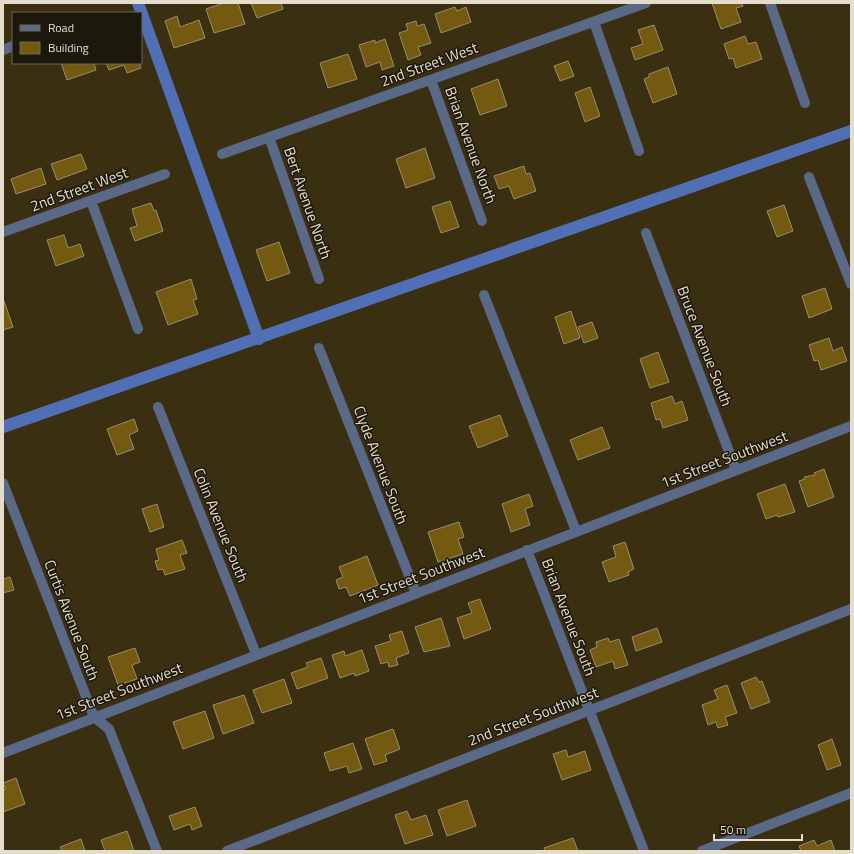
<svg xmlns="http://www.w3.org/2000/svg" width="854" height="854" viewBox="0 0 854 854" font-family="'Titillium Web',sans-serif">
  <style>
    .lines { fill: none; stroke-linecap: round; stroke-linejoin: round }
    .canal { stroke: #506fb5; stroke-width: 12 }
    .building { fill: #745a10; stroke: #998c6d }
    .minor { stroke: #5a6987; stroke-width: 10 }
    .labels { text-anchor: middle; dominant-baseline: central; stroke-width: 3; stroke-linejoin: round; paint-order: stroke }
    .street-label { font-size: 15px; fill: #e4ddcc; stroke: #1d180c }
  </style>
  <rect width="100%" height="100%" fill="#3b2f12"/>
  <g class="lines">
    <!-- canal -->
    <path class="canal" d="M 138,3 L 259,339
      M 3,427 L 851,131"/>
  </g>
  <!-- building -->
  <path class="building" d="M 224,3 L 238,3 L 245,24 L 214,33 L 206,9 Z
    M 251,3 L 281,3 L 283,9 L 257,18 Z
    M 712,3 L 742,3 L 743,6 L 736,8 L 741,22 L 721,29 Z
    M 455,7 L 457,11 L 466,7 L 471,22 L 441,33 L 435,14 Z
    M 177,16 L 180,27 L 199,20 L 205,38 L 174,48 L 165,21 Z
    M 416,21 L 417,26 L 424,24 L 431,43 L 418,47 L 421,55 L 408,60 L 399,33 L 408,30 L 406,24 Z
    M 654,25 L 663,50 L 635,60 L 631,48 L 643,44 L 638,30 Z
    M 745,36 L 748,44 L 756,42 L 762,59 L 736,68 L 733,58 L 729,59 L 724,44 Z
    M 385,39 L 394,66 L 382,70 L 380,62 L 366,67 L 359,45 L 375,40 L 375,43 Z
    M 348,54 L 357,79 L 328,88 L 320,63 Z
    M 568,61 L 574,76 L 560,81 L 554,66 Z
    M 61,63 L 94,63 L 96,70 L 67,80 Z
    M 106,63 L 139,63 L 141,68 L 127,73 L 124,65 L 109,70 Z
    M 668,67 L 677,94 L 653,103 L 644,79 L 649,77 L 649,74 Z
    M 498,79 L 507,106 L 480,115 L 471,89 Z
    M 590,87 L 600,116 L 585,122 L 575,93 Z
    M 425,148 L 435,178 L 406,188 L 396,159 Z
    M 81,154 L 87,169 L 57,180 L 51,164 Z
    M 524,166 L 526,174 L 530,173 L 536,191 L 514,199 L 509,186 L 499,189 L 494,176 Z
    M 41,168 L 46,184 L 16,194 L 11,179 Z
    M 450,201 L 459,227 L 441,233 L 432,207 Z
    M 151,203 L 154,211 L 156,210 L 163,231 L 135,241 L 130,228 L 137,226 L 132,209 Z
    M 784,205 L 793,231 L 777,237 L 767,211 Z
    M 64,235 L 68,248 L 80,244 L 84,256 L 56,266 L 47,240 Z
    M 279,242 L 290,273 L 267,281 L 256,250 Z
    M 191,279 L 197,299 L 193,300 L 198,314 L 168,325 L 156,292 Z
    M 825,288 L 832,309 L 809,318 L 802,296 Z
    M 3,301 L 4,301 L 13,327 L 3,330 Z
    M 571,311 L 580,338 L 564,344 L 555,317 Z
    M 592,322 L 598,338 L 584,343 L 578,327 Z
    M 829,338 L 833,351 L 842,347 L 847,361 L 821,370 L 818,360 L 814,361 L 809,345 Z
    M 658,352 L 669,382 L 650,388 L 640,359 Z
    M 672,396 L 675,404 L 682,401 L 688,420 L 663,428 L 660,419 L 656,420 L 651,403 Z
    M 500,415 L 508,436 L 478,448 L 469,426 Z
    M 134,419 L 138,431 L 129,435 L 134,449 L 117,455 L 107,429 Z
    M 602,427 L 610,448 L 578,460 L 570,440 Z
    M 824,469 L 834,497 L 808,507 L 799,481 L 805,479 L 804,477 L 815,475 L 814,473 Z
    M 785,484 L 795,512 L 778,517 L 777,515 L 766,519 L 757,494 Z
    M 529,494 L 533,506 L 525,509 L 530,525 L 511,532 L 502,504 Z
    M 157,504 L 164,527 L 150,532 L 142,509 Z
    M 459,522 L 464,537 L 458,539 L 463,554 L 438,562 L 428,532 Z
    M 182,540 L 187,553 L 180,555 L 185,569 L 165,575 L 163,569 L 158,570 L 155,561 L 159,560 L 156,549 Z
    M 625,542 L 634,569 L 628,572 L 629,575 L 609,582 L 602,562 L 616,557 L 613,546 Z
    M 367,556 L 378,585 L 350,596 L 346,587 L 339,589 L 336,580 L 343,577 L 339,567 Z
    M 10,577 L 14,590 L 3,593 L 3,579 Z
    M 480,599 L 491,629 L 464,639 L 457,618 L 472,613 L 468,603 Z
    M 441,618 L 450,646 L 424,652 L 415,627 Z
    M 657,628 L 662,642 L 636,651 L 632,637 Z
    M 402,631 L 409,653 L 396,658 L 398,665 L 389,667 L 388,662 L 381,664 L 375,646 L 391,641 L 389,635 Z
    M 608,638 L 610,642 L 619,639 L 628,665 L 615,669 L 613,661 L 596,667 L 590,650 L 597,647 L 596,642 Z
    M 135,648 L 140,662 L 132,665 L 137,679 L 118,685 L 108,657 Z
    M 362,650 L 369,671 L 355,676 L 354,673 L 340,678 L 332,655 L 344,651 L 345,656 Z
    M 321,658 L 328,678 L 297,689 L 291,673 L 308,667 L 306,663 Z
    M 756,677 L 759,682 L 762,681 L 770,702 L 751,709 L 741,683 Z
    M 284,679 L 292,703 L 262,713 L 253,690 Z
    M 727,685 L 737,713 L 725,717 L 728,725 L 718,728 L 716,722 L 708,725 L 702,705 L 718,699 L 714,690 Z
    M 244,695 L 254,723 L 223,734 L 213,705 Z
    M 205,711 L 214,738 L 183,749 L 173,722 Z
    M 393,729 L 400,749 L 385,755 L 387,761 L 374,765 L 365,739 Z
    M 832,739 L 841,765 L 827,770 L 818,745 Z
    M 353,743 L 362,769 L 349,773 L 347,766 L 330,771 L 324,753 Z
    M 566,750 L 568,757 L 585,751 L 591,770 L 562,780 L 553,754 Z
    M 16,778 L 25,804 L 3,812 L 3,790 L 6,789 L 3,783 Z
    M 467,800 L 476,826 L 447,836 L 438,810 Z
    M 195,807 L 202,826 L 192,830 L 190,824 L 174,830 L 169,816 Z
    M 407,811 L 411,820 L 426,815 L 433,835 L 405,844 L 395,815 Z
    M 127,831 L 134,851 L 105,851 L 101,840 Z
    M 573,838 L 578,851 L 545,851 L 544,848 Z
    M 81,839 L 85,851 L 62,851 L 60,847 Z
    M 814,840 L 817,846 L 831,840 L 835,851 L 801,851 L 799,846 Z"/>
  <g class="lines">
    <!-- minor -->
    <path class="minor" d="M 770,3 L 805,103
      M 594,22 L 639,151
      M 3,50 L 13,46
      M 431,80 L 482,221
      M 269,137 L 319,279
      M 222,154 L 646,3
      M 809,177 L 851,284
      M 91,201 L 138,329
      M 3,232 L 165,174
      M 646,233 L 736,470
      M 484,295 L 576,531
      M 319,348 L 416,593
      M 158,407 L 256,654
      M 3,483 L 94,717 L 109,729 L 157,851
      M 527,550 L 644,851
      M 3,753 L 851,426
      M 227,851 L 851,609
      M 702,851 L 851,793"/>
  </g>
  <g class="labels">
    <!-- street labels -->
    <g class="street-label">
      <text transform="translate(429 64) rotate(-20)">2nd Street West</text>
      <text transform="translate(471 145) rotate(70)">Brian Avenue North</text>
      <text transform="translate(79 189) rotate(-20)">2nd Street West</text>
      <text transform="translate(308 203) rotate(71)">Bert Avenue North</text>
      <text transform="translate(705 346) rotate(69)">Bruce Avenue South</text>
      <text transform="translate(724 459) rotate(-21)">1st Street Southwest</text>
      <text transform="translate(381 465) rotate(69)">Clyde Avenue South</text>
      <text transform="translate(221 525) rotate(68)">Colin Avenue South</text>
      <text transform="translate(421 575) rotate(-21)">1st Street Southwest</text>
      <text transform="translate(569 617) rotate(69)">Brian Avenue South</text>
      <text transform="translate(72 620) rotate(69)">Curtis Avenue South</text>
      <text transform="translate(119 691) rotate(-21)">1st Street Southwest</text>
      <text transform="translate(533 716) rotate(-21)">2nd Street Southwest</text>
    </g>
  </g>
  <!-- border -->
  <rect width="854" height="854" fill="none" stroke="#e4ddcc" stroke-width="8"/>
  <!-- legend -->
  <rect x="12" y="12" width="130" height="52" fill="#1d180c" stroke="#6d6759"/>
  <rect x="20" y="25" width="20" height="6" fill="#5a6987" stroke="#6d6759"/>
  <text x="48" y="32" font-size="12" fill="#e4ddcc">Road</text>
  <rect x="20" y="42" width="20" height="12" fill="#745a10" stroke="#6d6759"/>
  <text x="48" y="52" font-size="12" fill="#e4ddcc">Building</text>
  <!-- scale -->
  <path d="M714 834v6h88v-6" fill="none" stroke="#e4ddcc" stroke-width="2"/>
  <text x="720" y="834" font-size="12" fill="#e4ddcc" stroke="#1d180c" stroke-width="3" paint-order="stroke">50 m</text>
</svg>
